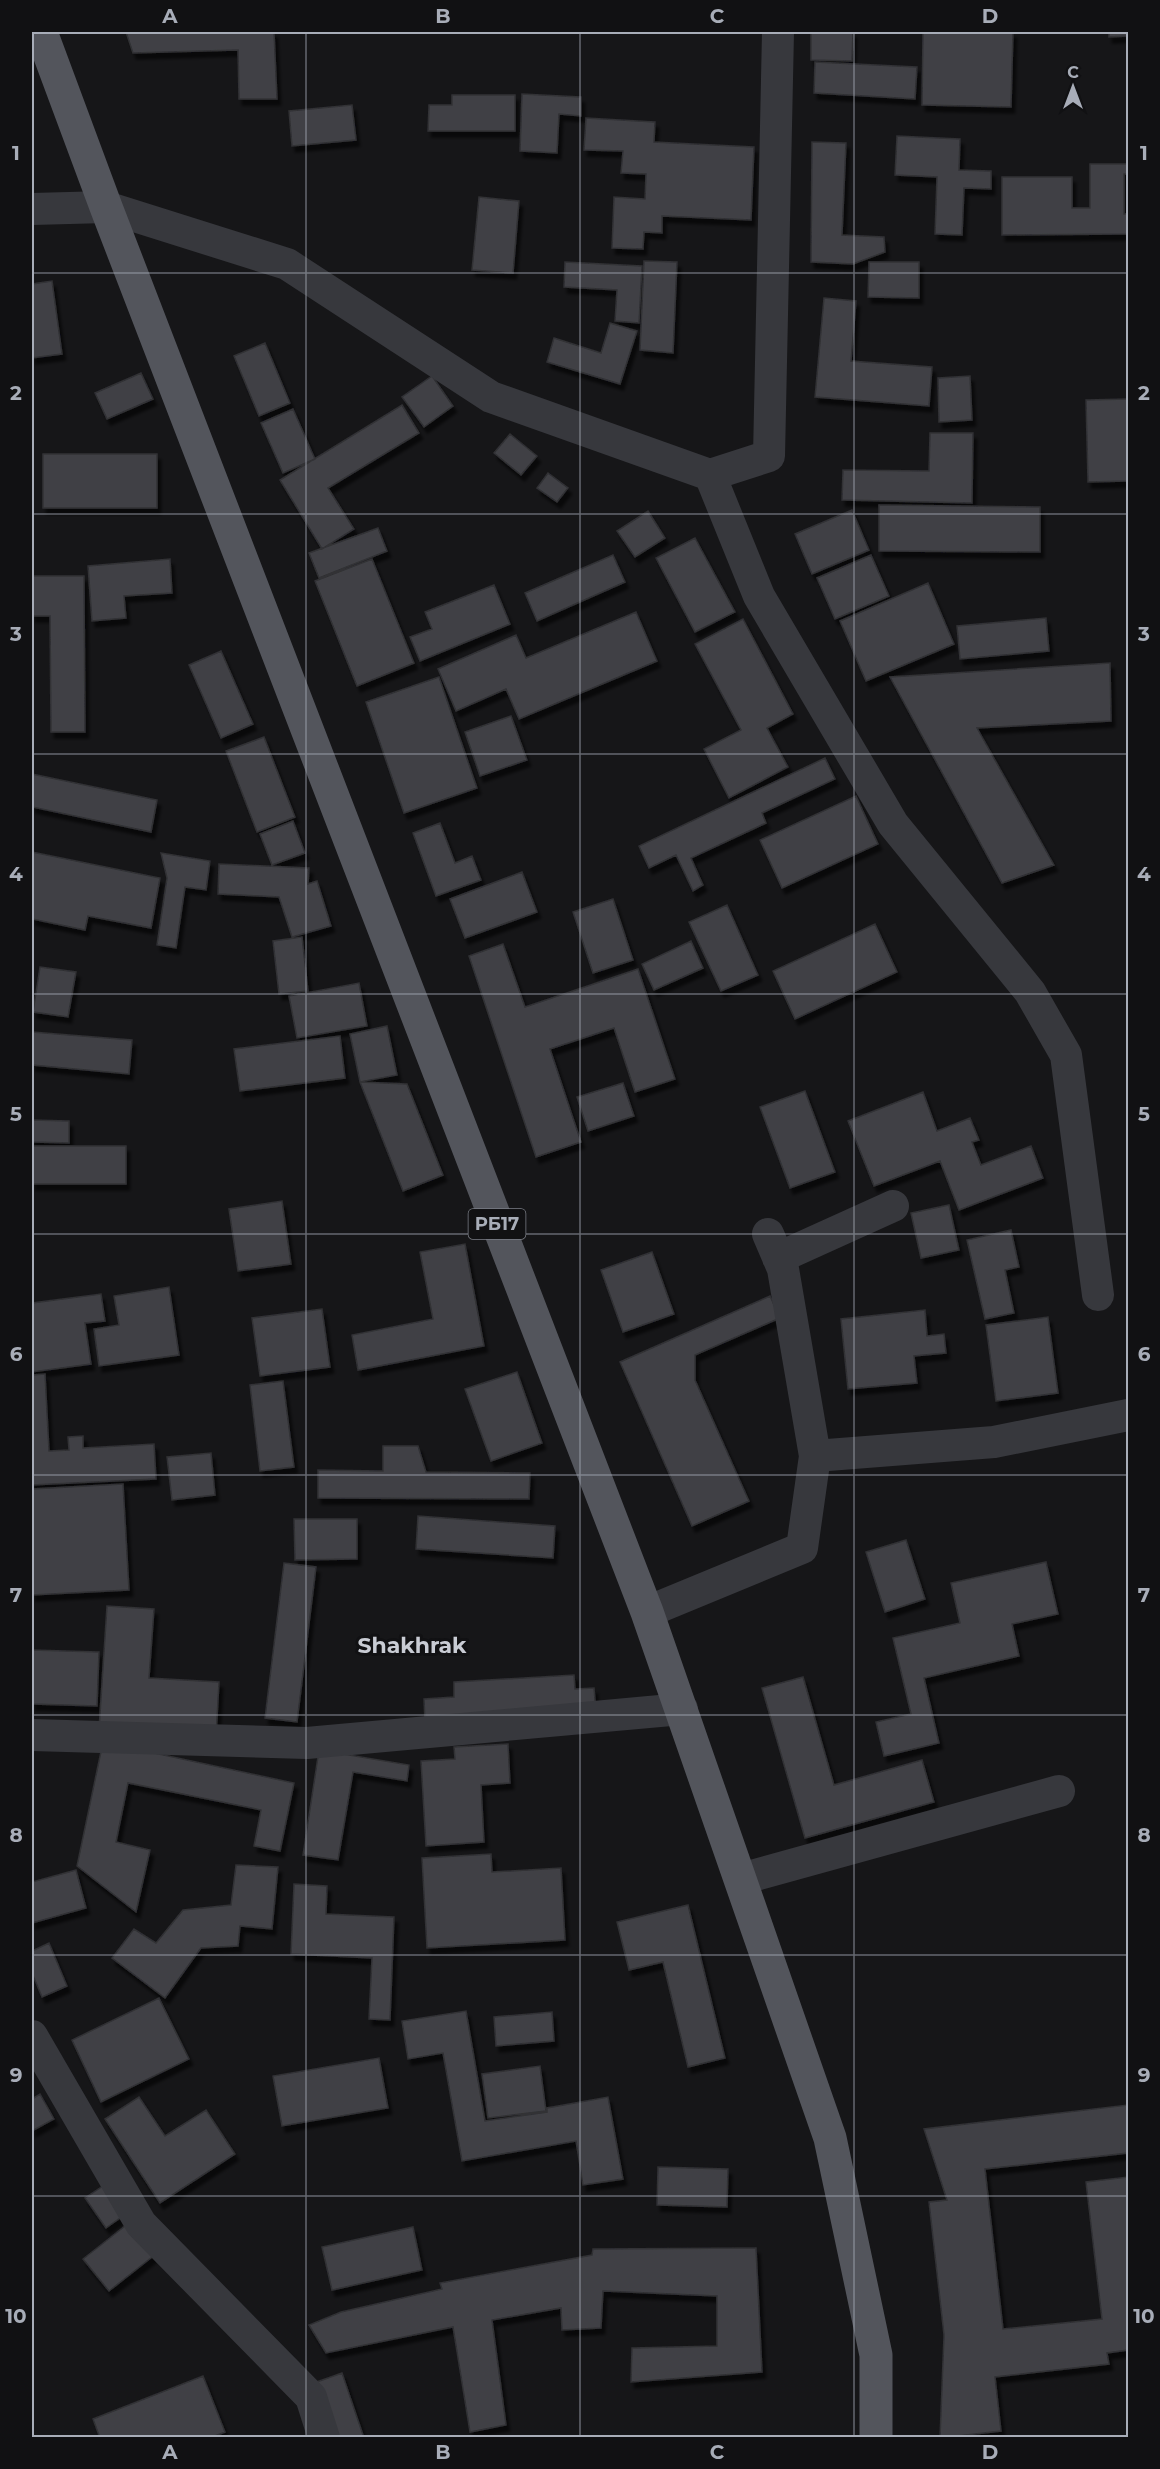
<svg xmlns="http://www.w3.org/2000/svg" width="1160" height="2469" viewBox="0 0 1160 2469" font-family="Montserrat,sans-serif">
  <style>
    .building { fill: #404145; stroke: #303034; stroke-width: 1.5; filter: url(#shadow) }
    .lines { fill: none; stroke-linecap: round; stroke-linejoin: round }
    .street { stroke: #37383d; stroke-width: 32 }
    .primary { stroke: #53555c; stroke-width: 33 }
    .grid { fill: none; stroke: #a8adb8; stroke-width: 1.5; stroke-opacity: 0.55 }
    .labels { text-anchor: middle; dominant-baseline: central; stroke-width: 6; stroke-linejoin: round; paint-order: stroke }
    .shield { fill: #111113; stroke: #7b7e86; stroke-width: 1.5 }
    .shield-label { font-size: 18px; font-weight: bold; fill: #a8adb8 }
    .quarter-label { font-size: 22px; font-weight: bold; fill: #c9ccd4; stroke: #111113 }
    .neatline { fill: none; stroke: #a8adb8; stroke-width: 2 }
    .grid-label { font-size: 20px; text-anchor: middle; font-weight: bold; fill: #a8adb8 }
  </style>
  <defs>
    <filter id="shadow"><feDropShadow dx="3.5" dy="6" stdDeviation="1.5" flood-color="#0009"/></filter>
  </defs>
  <rect width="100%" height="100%" fill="#161618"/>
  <!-- building -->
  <path class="building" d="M 126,32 L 274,32 L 277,99 L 239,99 L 238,50 L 133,53 Z
    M 811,32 L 853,32 L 852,61 L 811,60 Z
    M 923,32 L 1013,32 L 1011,107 L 922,105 Z
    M 1109,32 L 1128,32 L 1128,36 L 1109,37 Z
    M 815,62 L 917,67 L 915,99 L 814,93 Z
    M 522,94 L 581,97 L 581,116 L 559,114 L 557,153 L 520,151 Z
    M 452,95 L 515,95 L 515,131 L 428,131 L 429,105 L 452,105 Z
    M 352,105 L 356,140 L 292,146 L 289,111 Z
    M 586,118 L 655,122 L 654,142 L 754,147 L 751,220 L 662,216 L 662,233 L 644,232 L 643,249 L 612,248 L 614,197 L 645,199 L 646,174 L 621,173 L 623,151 L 584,150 Z
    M 897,136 L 960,139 L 959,170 L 991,171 L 991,189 L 964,188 L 962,235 L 935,234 L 937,177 L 895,175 Z
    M 812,142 L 846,143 L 842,235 L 884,237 L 885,252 L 853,264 L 811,262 Z
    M 1090,164 L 1128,164 L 1128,174 L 1124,174 L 1124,214 L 1128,214 L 1128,234 L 1002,235 L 1002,177 L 1072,177 L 1072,208 L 1090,208 Z
    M 479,197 L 519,201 L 513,273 L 472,270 Z
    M 644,261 L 677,262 L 673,353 L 640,350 Z
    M 565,262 L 642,266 L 639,323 L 615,321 L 617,290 L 564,287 Z
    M 869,262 L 919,262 L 919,298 L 868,297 Z
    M 52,281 L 62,354 L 32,358 L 32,284 Z
    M 824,298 L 856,301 L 851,361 L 932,367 L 929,406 L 815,397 Z
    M 610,323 L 637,331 L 620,384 L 547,362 L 554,338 L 601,353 Z
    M 265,343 L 290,403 L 259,416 L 234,356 Z
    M 141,373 L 153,399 L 107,419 L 95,393 Z
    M 432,376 L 453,406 L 424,427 L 402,397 Z
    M 970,376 L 972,420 L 939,422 L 938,378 Z
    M 1128,399 L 1128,481 L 1088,482 L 1086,400 Z
    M 402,405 L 419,433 L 328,488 L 354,529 L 322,549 L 280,480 Z
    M 293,409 L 315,459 L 283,473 L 261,423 Z
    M 930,433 L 973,433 L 972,503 L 842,500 L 843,470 L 929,471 Z
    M 510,434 L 537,456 L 521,475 L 494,453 Z
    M 43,454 L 157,454 L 157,508 L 43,508 Z
    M 548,473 L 568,488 L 557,502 L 537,488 Z
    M 879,505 L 1040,507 L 1040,552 L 879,551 Z
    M 852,510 L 869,550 L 812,574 L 795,534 Z
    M 648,511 L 665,538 L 635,557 L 617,531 Z
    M 378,528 L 387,551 L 319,578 L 309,553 Z
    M 695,538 L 735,612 L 695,632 L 656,558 Z
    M 613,555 L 625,582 L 537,621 L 525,593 Z
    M 871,555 L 889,596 L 835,619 L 817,578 Z
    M 170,559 L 172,593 L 124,596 L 126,618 L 92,621 L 88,566 Z
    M 372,559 L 414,663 L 357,686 L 315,581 Z
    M 32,576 L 84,576 L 85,732 L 51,732 L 50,616 L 32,616 Z
    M 928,583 L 954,644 L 866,681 L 840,621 Z
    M 494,585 L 510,624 L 420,661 L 410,637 L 432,629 L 425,612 Z
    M 636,612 L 657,661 L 519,719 L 506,689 L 456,711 L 438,669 L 516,635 L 526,658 Z
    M 1046,618 L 1049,651 L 960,659 L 957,626 Z
    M 743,619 L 793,714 L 767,728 L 788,767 L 729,798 L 704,749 L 741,730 L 695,644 Z
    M 221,651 L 253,724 L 221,738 L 189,665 Z
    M 1110,663 L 1111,721 L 977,728 L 1054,865 L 1002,883 L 890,677 Z
    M 439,677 L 477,788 L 404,813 L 366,702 Z
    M 511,716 L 527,760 L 480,776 L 465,732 Z
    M 264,737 L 295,817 L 257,832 L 226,751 Z
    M 825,758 L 835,779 L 762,813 L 766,823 L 691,858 L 703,885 L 693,891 L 676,855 L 649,868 L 639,846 Z
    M 32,774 L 157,800 L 151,832 L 32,807 Z
    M 856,796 L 878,844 L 782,888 L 760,840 Z
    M 293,821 L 305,853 L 272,865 L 260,834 Z
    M 440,823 L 455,863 L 472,856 L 481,880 L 436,896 L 413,833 Z
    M 32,852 L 160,878 L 151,928 L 88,916 L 85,930 L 32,919 Z
    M 161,853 L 210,861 L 206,890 L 185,887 L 176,948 L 157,945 L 167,878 Z
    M 219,864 L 309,868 L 308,884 L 317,881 L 331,926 L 292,937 L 279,897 L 218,894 Z
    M 522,872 L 537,912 L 465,938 L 450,899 Z
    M 613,899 L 633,960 L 593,973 L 573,912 Z
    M 727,905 L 758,975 L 721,991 L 689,922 Z
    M 875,924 L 897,972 L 795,1019 L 773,971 Z
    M 302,937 L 308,991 L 279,994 L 273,941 Z
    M 691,941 L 703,968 L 654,990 L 642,964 Z
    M 503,944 L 525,1007 L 638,969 L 675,1079 L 635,1092 L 614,1028 L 550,1049 L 581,1142 L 536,1157 L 469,956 Z
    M 40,967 L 76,972 L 68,1017 L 33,1012 Z
    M 359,983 L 367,1026 L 297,1038 L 289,996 Z
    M 387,1026 L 397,1075 L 360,1082 L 350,1034 Z
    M 32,1032 L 132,1040 L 129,1074 L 32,1065 Z
    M 340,1036 L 345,1078 L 240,1091 L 234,1049 Z
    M 360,1082 L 407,1084 L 443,1175 L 403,1191 Z
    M 623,1083 L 634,1116 L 588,1131 L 577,1097 Z
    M 805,1091 L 835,1172 L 790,1188 L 760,1107 Z
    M 923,1092 L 937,1131 L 970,1118 L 979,1140 L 972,1142 L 981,1165 L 1031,1146 L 1043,1178 L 959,1210 L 940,1161 L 874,1186 L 848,1121 Z
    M 32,1120 L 69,1121 L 69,1143 L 32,1142 Z
    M 32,1146 L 126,1146 L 126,1184 L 32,1184 Z
    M 282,1201 L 291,1264 L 238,1271 L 229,1209 Z
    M 949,1205 L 959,1250 L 921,1258 L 911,1213 Z
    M 1011,1230 L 1019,1267 L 1005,1270 L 1014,1313 L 985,1319 L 967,1240 Z
    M 465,1244 L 484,1346 L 358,1370 L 352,1335 L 433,1319 L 420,1252 Z
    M 652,1252 L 674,1314 L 623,1332 L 601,1270 Z
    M 169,1287 L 179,1355 L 99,1366 L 94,1329 L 119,1325 L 114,1296 Z
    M 101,1294 L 105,1321 L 85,1323 L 91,1364 L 32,1372 L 32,1303 Z
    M 770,1296 L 780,1318 L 695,1355 L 695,1380 L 749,1501 L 692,1526 L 620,1362 Z
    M 322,1309 L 330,1367 L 260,1376 L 252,1318 Z
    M 925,1310 L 927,1336 L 944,1334 L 946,1353 L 914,1356 L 917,1383 L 848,1389 L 841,1319 Z
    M 1048,1317 L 1058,1393 L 996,1401 L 986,1325 Z
    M 517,1372 L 542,1443 L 491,1461 L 465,1389 Z
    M 45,1374 L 49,1451 L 69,1450 L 68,1437 L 83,1436 L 83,1448 L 154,1444 L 156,1479 L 32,1485 L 32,1375 Z
    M 283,1381 L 294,1467 L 260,1471 L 250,1385 Z
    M 383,1446 L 418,1446 L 426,1472 L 530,1473 L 529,1499 L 318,1498 L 318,1470 L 383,1471 Z
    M 211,1453 L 215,1495 L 172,1500 L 167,1457 Z
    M 123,1484 L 129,1590 L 32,1595 L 32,1489 Z
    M 418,1516 L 555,1526 L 553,1558 L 416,1549 Z
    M 294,1519 L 357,1519 L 357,1559 L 295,1560 Z
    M 906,1540 L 925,1599 L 885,1612 L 866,1552 Z
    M 1046,1562 L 1058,1614 L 1012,1624 L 1019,1656 L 924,1678 L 939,1743 L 884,1756 L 876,1722 L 911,1714 L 893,1638 L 960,1623 L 951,1583 Z
    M 284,1563 L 316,1567 L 297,1722 L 265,1718 Z
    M 107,1606 L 154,1609 L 149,1678 L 219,1682 L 216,1737 L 99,1729 Z
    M 32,1650 L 99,1652 L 97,1706 L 32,1704 Z
    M 574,1675 L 575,1689 L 594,1688 L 596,1712 L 425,1723 L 424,1699 L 454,1697 L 454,1682 Z
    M 803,1677 L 834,1785 L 922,1760 L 934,1802 L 805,1838 L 762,1688 Z
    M 103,1742 L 294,1783 L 280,1851 L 254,1846 L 261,1810 L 128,1783 L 116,1842 L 150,1850 L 136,1912 L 77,1866 Z
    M 508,1744 L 510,1783 L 481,1785 L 484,1842 L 426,1846 L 421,1761 L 455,1759 L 454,1747 Z
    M 319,1750 L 409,1765 L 407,1781 L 353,1772 L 338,1860 L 303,1855 Z
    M 491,1854 L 492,1872 L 561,1868 L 565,1940 L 427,1948 L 422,1858 Z
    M 236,1865 L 278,1867 L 272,1929 L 240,1926 L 238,1946 L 201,1948 L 165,1998 L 112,1958 L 134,1929 L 156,1943 L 183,1910 L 231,1905 Z
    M 76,1870 L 86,1908 L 32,1923 L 32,1882 Z
    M 294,1884 L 327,1886 L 326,1914 L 394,1917 L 390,2020 L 369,2019 L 372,1958 L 291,1954 Z
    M 688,1905 L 725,2058 L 688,2067 L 663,1962 L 629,1970 L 617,1922 Z
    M 49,1943 L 67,1986 L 42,1997 L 32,1973 L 32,1951 Z
    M 159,1998 L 189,2059 L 101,2102 L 72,2040 Z
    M 466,2011 L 485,2121 L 547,2112 L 547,2108 L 608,2097 L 623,2179 L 583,2185 L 576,2141 L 462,2161 L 443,2053 L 408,2059 L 402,2021 Z
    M 552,2012 L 554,2041 L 496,2046 L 494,2017 Z
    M 379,2058 L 388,2108 L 282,2126 L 273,2076 Z
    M 540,2066 L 546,2111 L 488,2118 L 482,2074 Z
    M 40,2094 L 54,2119 L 32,2131 L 32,2099 Z
    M 139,2097 L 165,2136 L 206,2110 L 235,2154 L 160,2203 L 105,2119 Z
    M 1128,2105 L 1128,2153 L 985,2169 L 1003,2329 L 1102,2319 L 1086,2182 L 1128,2177 L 1128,2350 L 1107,2353 L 1109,2364 L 995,2377 L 1001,2431 L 940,2438 L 944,2335 L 929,2202 L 947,2200 L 924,2129 Z
    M 658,2167 L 728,2169 L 727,2207 L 657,2205 Z
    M 106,2184 L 127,2213 L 106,2228 L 85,2198 Z
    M 130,2222 L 156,2254 L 109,2291 L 83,2259 Z
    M 413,2227 L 422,2270 L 332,2290 L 322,2247 Z
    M 756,2248 L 762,2372 L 631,2382 L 632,2348 L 717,2346 L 717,2296 L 603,2291 L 601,2328 L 562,2330 L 561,2308 L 492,2320 L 506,2425 L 470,2432 L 453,2327 L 326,2353 L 309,2325 L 341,2312 L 442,2289 L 440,2283 L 592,2255 L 593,2249 Z
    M 342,2373 L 364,2438 L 330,2438 L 311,2384 Z
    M 203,2376 L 225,2432 L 210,2438 L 100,2438 L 93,2419 Z"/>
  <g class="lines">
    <!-- street -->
    <path class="street" d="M 32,209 L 106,207 L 287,264 L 491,397 L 710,475 L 759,596 L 893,824 L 1030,992 L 1066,1055 L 1098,1295
      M 710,475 L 769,456 L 778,32
      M 768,1234 L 783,1269 L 815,1456
      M 778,1258 L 893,1206
      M 647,1612 L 802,1548 L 815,1456 L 994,1442 L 1128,1415
      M 32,1735 L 307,1743 L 682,1709
      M 741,1879 L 1059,1791
      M 32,2036 L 141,2224 L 311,2397 L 324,2438"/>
    <!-- primary -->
    <path class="primary" d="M 41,32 L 106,207 L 647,1612 L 830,2138 L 876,2355 L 876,2438"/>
  </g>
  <!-- grid -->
  <path class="grid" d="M 306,32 L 306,2438M 580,32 L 580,2438M 854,32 L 854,2438M 32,273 L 1128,273M 32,514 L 1128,514M 32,754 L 1128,754M 32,994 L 1128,994M 32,1234 L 1128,1234M 32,1475 L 1128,1475M 32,1715 L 1128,1715M 32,1955 L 1128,1955M 32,2196 L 1128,2196"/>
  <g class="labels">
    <!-- shield labels -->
    <rect class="shield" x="468.5" y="1209" width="57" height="30" rx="4.5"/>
    <g class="shield-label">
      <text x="497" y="1224">РБ17</text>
    </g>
    <!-- quarter labels -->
    <g class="quarter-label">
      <text x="412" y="1645">Shakhrak</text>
    </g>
  </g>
  <!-- border -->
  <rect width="1160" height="2469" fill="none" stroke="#111113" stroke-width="66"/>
  <!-- north arrow -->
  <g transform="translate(1073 87)" stroke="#111113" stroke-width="4.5" paint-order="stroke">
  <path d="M0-4.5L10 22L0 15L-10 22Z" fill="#a8adb8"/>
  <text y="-9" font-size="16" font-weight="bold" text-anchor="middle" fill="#a8adb8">С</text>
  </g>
  <rect x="33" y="33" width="1094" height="2403" class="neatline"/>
  <g class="grid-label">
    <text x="170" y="23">A</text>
    <text x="443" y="23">B</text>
    <text x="717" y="23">C</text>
    <text x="990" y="23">D</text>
    <text x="16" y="160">1</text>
    <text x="1144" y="160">1</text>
    <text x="16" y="400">2</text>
    <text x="1144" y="400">2</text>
    <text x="16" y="641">3</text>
    <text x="1144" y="641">3</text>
    <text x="16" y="881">4</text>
    <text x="1144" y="881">4</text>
    <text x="16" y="1121">5</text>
    <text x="1144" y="1121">5</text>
    <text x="16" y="1361">6</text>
    <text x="1144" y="1361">6</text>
    <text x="16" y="1602">7</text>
    <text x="1144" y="1602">7</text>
    <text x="16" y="1842">8</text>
    <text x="1144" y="1842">8</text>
    <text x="16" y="2082">9</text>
    <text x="1144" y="2082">9</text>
    <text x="16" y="2323">10</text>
    <text x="1144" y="2323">10</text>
    <text x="170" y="2459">A</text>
    <text x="443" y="2459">B</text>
    <text x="717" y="2459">C</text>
    <text x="990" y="2459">D</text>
  </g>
</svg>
